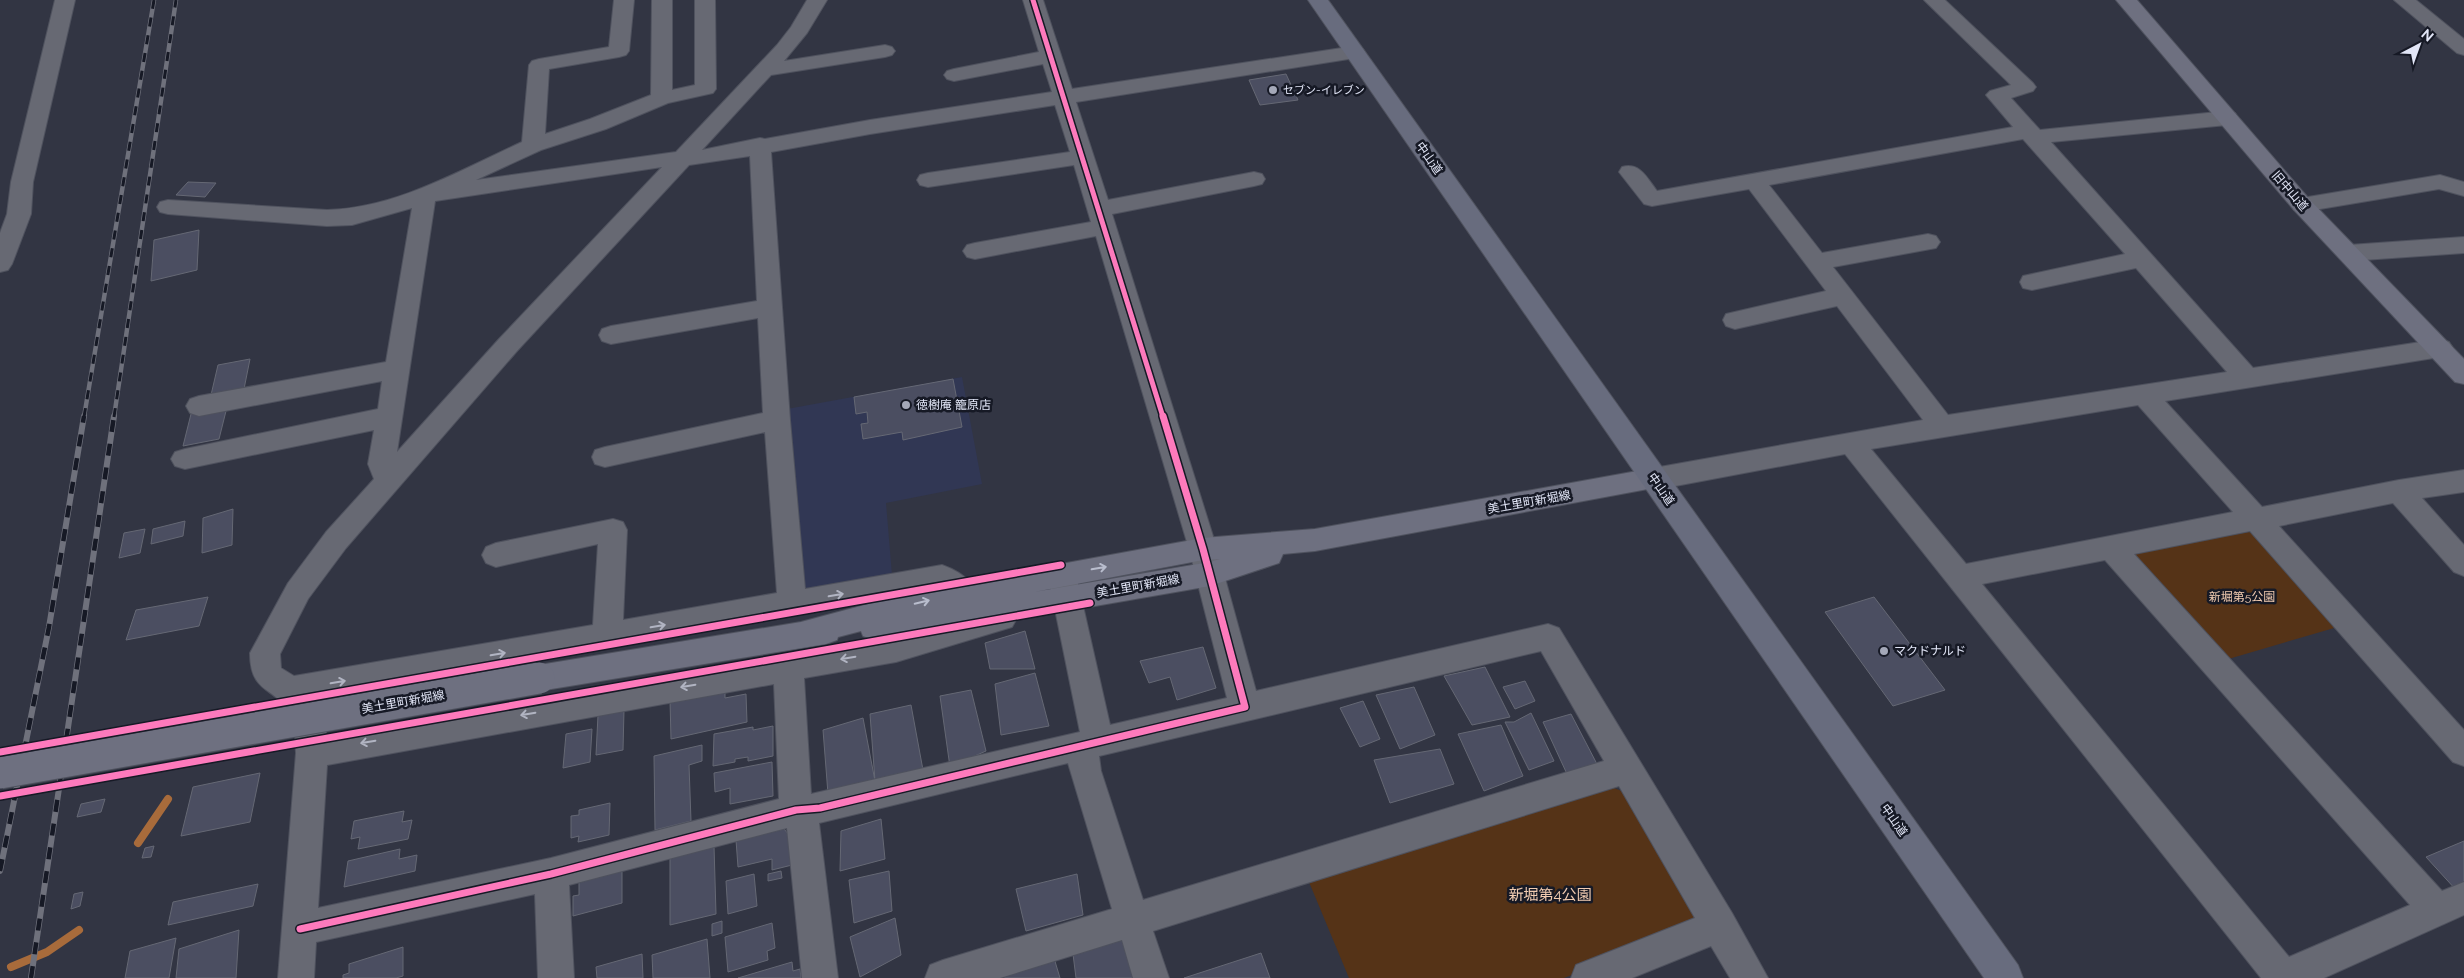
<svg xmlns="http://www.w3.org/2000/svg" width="2464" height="978" viewBox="0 0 2464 978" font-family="Raleway,'Noto Sans JP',sans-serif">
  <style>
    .built { fill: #313754 }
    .green { fill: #553317 }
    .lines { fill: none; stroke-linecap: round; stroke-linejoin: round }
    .stream { stroke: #a86b3b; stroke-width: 8 }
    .building { fill: #4b4e61; stroke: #656874 }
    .minor-casing { stroke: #4f525e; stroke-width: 2 }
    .major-casing { stroke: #4f525e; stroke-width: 2 }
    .highway-casing { stroke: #4f525e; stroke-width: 2 }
    .minor { fill: #676973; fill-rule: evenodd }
    .major { fill: #6e7080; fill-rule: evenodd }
    .highway { fill: #686c7e; fill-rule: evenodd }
    .rail-far1-casing { stroke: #6f717c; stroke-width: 4.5 }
    .rail-casing { stroke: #6f717c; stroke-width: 6 }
    .rail-far1 { stroke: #161925; stroke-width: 3; stroke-dasharray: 9; stroke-linecap: butt }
    .rail { stroke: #161925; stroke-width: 4.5; stroke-dasharray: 12; stroke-linecap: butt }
    .major-bridge-casing { stroke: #4f525e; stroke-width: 33; stroke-linecap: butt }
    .major-bridge { stroke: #6e7080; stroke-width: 31 }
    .cycleway-far1-casing { stroke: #161925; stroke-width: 8 }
    .cycleway-casing { stroke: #161925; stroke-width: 10 }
    .cycleway-far1 { stroke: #fd7abc; stroke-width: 5 }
    .cycleway { stroke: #fd7abc; stroke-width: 7 }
    .oneway { stroke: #b9bdcd }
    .oneway2 { stroke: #b1b4c2 }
    .poi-dot { fill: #a4a8b8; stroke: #161925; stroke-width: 2 }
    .labels { text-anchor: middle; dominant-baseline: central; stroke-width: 5; stroke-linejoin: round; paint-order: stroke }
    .far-poi-label { font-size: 11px; fill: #e2e6f7; stroke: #161925; text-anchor: start }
    .street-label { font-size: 12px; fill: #e2e6f7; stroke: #161925 }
    .poi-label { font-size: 12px; fill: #e2e6f7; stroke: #161925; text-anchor: start }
    .park-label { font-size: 12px; fill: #f2ccb1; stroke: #161925 }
    .near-park-label { font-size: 15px; fill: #f2ccb1; stroke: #161925 }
  </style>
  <rect width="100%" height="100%" fill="#323543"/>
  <!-- built -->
  <path class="built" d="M 962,377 L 982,484 L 886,503 L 892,575 L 801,590 L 787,409 Z"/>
  <!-- green -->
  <path class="green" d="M 2249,532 L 2264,539 L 2341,626 L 2225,660 L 2135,560 L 2136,553 Z
    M 1614,788 L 1629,794 L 1698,913 L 1694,927 L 1564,978 L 1349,978 L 1309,882 Z"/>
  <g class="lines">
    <!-- stream -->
    <path class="stream" d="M 138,843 L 168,799
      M 11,967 L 47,952 L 79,930"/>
  </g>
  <!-- building -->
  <path class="building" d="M 1286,74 L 1298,100 L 1260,105 L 1249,80 Z
    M 188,182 L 216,183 L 205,197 L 176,195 Z
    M 199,230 L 197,270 L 151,281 L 154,240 Z
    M 250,359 L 244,389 L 211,395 L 218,365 Z
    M 953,379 L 962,427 L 903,440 L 902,432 L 863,439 L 861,424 L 868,423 L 867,412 L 856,414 L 854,397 Z
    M 227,407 L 219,439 L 183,446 L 191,414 Z
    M 233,509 L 232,545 L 202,553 L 203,518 Z
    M 185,521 L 183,536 L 151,544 L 153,529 Z
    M 145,529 L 140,553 L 119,558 L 124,533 Z
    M 208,597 L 199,626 L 126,640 L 136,610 Z
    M 1874,597 L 1945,690 L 1893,706 L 1825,612 Z
    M 1025,631 L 1035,669 L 990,669 L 985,643 Z
    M 1203,647 L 1216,688 L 1177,700 L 1170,677 L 1149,683 L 1140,661 Z
    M 1485,667 L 1510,717 L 1472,725 L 1444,676 Z
    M 1035,673 L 1049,726 L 1001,735 L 995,684 Z
    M 1525,681 L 1535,701 L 1515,709 L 1503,687 Z
    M 1414,687 L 1435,735 L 1400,749 L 1376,695 Z
    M 725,688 L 725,698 L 746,694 L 747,722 L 671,739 L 670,700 Z
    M 971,690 L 986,751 L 950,767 L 940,696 Z
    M 1363,701 L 1380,739 L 1360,747 L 1340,708 Z
    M 911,705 L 923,770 L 875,781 L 870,714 Z
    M 624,710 L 623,750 L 596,755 L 598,715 Z
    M 1531,713 L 1554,761 L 1529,770 L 1505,722 L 1514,722 Z
    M 1571,714 L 1598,766 L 1567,774 L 1543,722 Z
    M 863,718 L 875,781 L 828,794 L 823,730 Z
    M 1501,725 L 1523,776 L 1484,791 L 1458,734 Z
    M 773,726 L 773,756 L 748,761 L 748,757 L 735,759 L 735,762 L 713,766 L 714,734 L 753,727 L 753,730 Z
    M 592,729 L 590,762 L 563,768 L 566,734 Z
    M 702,745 L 702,761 L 689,765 L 691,821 L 655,830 L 654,756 Z
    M 1440,749 L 1454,784 L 1390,803 L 1374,760 Z
    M 772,762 L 773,796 L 730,804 L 730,788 L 715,792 L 714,773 Z
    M 260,773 L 250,822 L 181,836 L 193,787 Z
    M 105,799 L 101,812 L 77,817 L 81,804 Z
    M 610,803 L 609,835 L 578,842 L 579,836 L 571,838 L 571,816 L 579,815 L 579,810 Z
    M 404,811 L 402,822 L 412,820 L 408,839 L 358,849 L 360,837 L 351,839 L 354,821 Z
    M 881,819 L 885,859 L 840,871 L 841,831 Z
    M 784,829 L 790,836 L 792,865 L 772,870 L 772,859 L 738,867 L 736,840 Z
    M 2464,841 L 2464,888 L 2457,891 L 2426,857 Z
    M 154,846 L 151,857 L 142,858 L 145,848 Z
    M 714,846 L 716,914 L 670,925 L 670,856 Z
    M 400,849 L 399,859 L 417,855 L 415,871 L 344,887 L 348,861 Z
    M 622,864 L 622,903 L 573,916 L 573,896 L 579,895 L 579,875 Z
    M 781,871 L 782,878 L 768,881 L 768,874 Z
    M 889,871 L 892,911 L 854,923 L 849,880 Z
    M 754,874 L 757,906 L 728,914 L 726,881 Z
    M 1077,874 L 1083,915 L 1026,931 L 1016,889 Z
    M 258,884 L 253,906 L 168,925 L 173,902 Z
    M 83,892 L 80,906 L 71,909 L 74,894 Z
    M 895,918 L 901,955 L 860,977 L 850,937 Z
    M 722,921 L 722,933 L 712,936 L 712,924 Z
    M 772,923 L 775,948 L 767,951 L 768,960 L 728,972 L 725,937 Z
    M 239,930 L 236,978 L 176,978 L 179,949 Z
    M 176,938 L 169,978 L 125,978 L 130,951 Z
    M 1123,938 L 1135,978 L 1076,978 L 1073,954 Z
    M 707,939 L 710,978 L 653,978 L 652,955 Z
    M 403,947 L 403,976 L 396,978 L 343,978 L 343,975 L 349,973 L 349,964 Z
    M 1261,953 L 1270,978 L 1184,978 Z
    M 642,954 L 643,978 L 597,978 L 596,967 Z
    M 1054,958 L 1060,978 L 1005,978 L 1004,975 Z
    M 792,962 L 793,971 L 800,969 L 801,978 L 738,978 Z"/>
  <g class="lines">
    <!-- minor casing -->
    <g class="minor-casing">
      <path id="minor" d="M 55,0 L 75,0 L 33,182 L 31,214 L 12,264 L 8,270 L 0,272 L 0,233 L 7,214 L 11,182 Z
        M 614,0 L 634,0 L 629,51 L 626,55 L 619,57 L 549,69 L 545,134 L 590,119 L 651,95 L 652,0 L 672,0 L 672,90 L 695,85 L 695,0 L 715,0 L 716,89 L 713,93 L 668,103 L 606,129 L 541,150 L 476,180 L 676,152 L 777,45 L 791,27 L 807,0 L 827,0 L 807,33 L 784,61 L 885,45 L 892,47 L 895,51 L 892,55 L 885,57 L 771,75 L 702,150 L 760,138 L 765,139 L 870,120 L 1052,92 L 1043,64 L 954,81 L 947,79 L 944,75 L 947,71 L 954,69 L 1039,52 L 1023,0 L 1043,0 L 1072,89 L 1355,46 L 1362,48 L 1365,52 L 1362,56 L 1355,58 L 1076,102 L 1108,200 L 1254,172 L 1262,174 L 1265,179 L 1262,184 L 1254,186 L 1112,214 L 1217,549 L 1256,691 L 1548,624 L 1559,628 L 1732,913 L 1768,978 L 1730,978 L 1711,946 L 1632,978 L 1571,978 L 1576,965 L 1695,918 L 1619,786 L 1153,931 L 1169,978 L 1133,978 L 1122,940 L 1000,978 L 925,978 L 930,965 L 943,960 L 1112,909 L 1068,763 L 819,823 L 838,978 L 802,978 L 787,828 L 569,885 L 574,978 L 538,978 L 535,894 L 316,942 L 314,978 L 278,978 L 296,753 C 295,740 296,727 290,715 C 277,686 250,696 250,653 L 288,583 L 326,532 L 374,479 L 368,464 L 374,430 L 185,469 L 175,466 L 171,459 L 175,452 L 185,449 L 378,409 L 382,381 L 199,416 L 190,413 L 186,406 L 190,399 L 199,396 L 386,362 L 412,208 L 352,225 L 327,226 L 168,214 L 160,212 L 157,207 L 160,202 L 168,200 L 327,210 C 397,208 460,170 522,142 L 529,65 L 532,61 L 539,59 L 609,47 ZM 1055,105 L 1070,152 L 928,173 L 920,175 L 917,180 L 920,185 L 928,187 L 1074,165 L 1091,222 L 975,243 L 967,245 L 963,251 L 967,257 L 975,259 L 1096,236 L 1189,549 L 1227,698 L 1110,725 L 1076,575 L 1072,567 L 1062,563 L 1052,567 L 1048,575 L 1080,732 L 811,794 L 804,678 L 896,662 L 1012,627 L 1017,618 L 1012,609 L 1002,606 L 980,612 C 978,586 967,574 942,565 L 805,589 L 790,420 L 771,152 L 870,134 ZM 750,156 L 757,301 L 611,326 L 602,329 L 599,335 L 602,341 L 611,344 L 758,318 L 763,413 L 605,447 L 595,450 L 592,457 L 595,464 L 605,467 L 765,432 L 777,593 L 623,620 L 627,530 L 623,522 L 613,519 L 496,543 L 486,547 L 482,555 L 486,563 L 496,567 L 598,544 L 593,625 L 294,676 L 281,668 L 280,654 L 308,599 L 346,548 L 517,351 L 689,165 ZM 662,167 L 499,339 L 397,452 L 435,201 ZM 937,590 L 950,600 L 954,620 L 896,636 L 326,736 L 326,727 L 315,699 ZM 1541,651 L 1604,761 L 1143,900 L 1101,771 L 1099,756 ZM 774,684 L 779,799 L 551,858 L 318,908 L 327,765 Z
        M 1924,0 L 1945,0 L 2033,83 L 2036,87 L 2033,91 L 2011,98 L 2040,130 L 2227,111 L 2235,113 L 2238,118 L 2235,123 L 2227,125 L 2051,142 L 2253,368 L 2440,339 L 2449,342 L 2453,348 L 2449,354 L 2440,357 L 2165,401 L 2262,507 L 2399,480 L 2464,470 L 2464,492 L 2422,498 L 2464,545 L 2464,576 L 2454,572 L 2393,503 L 2279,526 L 2464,730 L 2464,766 L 2453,762 L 2250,531 L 2134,554 L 2442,891 L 2464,882 L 2464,915 L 2324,978 L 2261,978 L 1845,454 L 1654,490 L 1644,486 L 1640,479 L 1644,472 L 1654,468 L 1923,420 L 1837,306 L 1735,329 L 1726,326 L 1723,320 L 1726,314 L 1826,291 L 1749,189 L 1652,206 L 1644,204 L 1619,172 L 1622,167 C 1640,162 1647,178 1657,191 L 2013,127 L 1986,95 L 1990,91 L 2011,85 ZM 2023,139 L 2125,254 L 2023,276 L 2020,282 L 2023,288 L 2032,290 L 2136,268 L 2227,372 L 1948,415 L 1833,267 L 1936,248 L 1940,242 L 1936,236 L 1928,234 L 1822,253 L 1769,185 ZM 2138,405 L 2233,512 L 1966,564 L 1871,449 ZM 2105,560 L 2410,905 L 2289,957 L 1982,584 Z
        M 2394,0 L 2416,0 L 2464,39 L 2464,55 L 2457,53 Z
        M 2440,175 L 2464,182 L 2464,196 L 2439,189 L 2302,212 L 2294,210 L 2291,205 L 2294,200 L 2302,198 Z
        M 2464,237 L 2464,253 L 2349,261 L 2341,259 L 2337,253 L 2341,247 L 2349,245 Z"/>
    </g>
    <!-- major casing -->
    <g class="major-casing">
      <path id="major" d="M 2116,0 L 2137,0 L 2310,200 L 2464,359 L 2464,384 L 2455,382 L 2294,210 Z
        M 1654,468 L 1664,472 L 1668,479 L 1664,486 L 1315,551 L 1283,554 L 1279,563 L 1210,586 L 928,635 L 874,640 L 863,636 L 861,631 L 838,637 L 837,640 L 826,644 L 539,691 L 528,687 L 524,678 L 528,669 L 539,665 L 801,622 L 924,589 L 1203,538 L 1315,529 ZM 1220,559 L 1210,562 L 1034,592 L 1203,560 Z"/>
    </g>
    <!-- highway casing -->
    <g class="highway-casing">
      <path id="highway" d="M 1308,0 L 1328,0 L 2018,965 L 2023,978 L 1984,978 Z"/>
    </g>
    <!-- minor -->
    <use href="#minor" class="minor"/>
    <!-- major -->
    <use href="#major" class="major"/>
    <!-- highway -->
    <use href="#highway" class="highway"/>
    <!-- rail-far1 casing -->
    <g class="rail-far1-casing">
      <path id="rail-far1" d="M 84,417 L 154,0
        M 114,417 L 176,0"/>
    </g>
    <!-- rail casing -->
    <g class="rail-casing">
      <path id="rail" d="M 0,871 L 49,627 L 84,416
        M 31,978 L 114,416"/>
    </g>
    <!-- rail-far1 -->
    <use href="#rail-far1" class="rail-far1"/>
    <!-- rail -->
    <use href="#rail" class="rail"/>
    <!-- major-bridge casing -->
    <g class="major-bridge-casing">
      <path id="major-bridge" d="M 0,773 L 539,678"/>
    </g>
    <!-- major-bridge -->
    <use href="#major-bridge" class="major-bridge"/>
    <!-- cycleway-far1 casing -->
    <g class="cycleway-far1-casing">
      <path id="cycleway-far1" d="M 1033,0 L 1163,417"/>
    </g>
    <!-- cycleway casing -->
    <g class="cycleway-casing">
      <path id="cycleway" d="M 0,752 L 1061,565
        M 0,796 L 1090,603
        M 300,929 L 551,874 L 796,810 L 820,808 L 1245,707 L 1203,549 L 1163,416"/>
    </g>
    <!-- cycleway-far1 -->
    <use href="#cycleway-far1" class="cycleway-far1"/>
    <!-- cycleway -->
    <use href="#cycleway" class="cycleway"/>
  </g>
  <!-- one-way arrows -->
  <defs><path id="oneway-shaft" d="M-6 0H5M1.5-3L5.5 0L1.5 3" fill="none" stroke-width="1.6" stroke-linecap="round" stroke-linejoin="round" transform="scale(1.25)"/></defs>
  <g class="oneway">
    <use href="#oneway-shaft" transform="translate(1099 568) rotate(-10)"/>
    <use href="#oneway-shaft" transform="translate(922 602) rotate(-13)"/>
  </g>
  <g class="oneway2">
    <use href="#oneway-shaft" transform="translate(836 595) rotate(-10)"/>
    <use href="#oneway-shaft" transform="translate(658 626) rotate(-10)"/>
    <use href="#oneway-shaft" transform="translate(498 654) rotate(-10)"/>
    <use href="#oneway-shaft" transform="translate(848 658) rotate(170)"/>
    <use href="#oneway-shaft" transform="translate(338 682) rotate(-10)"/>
    <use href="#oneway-shaft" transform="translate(688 686) rotate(170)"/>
    <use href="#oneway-shaft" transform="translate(528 714) rotate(170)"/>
    <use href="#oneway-shaft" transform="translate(368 742) rotate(170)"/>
  </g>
  <!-- markers -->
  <g class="poi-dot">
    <circle cx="1273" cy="90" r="5"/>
    <circle cx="906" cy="405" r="5"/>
    <circle cx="1884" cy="651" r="5"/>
  </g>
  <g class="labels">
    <!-- far-poi labels -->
    <g class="far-poi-label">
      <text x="1283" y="90">セブン-イレブン</text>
    </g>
    <!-- street labels -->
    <g class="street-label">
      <text transform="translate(1429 158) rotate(55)">中山道</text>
      <text transform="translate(2290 191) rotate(49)">旧中山道</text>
      <text transform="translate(1661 489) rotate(55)">中山道</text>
      <text transform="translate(1529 502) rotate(-10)">美土里町新堀線</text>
      <text transform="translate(1138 586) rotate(-10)">美土里町新堀線</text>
      <text transform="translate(403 702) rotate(-10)">美土里町新堀線</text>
      <text transform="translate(1894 820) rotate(55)">中山道</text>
    </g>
    <!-- poi labels -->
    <g class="poi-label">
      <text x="916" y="405">徳樹庵 籠原店</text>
      <text x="1894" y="651">マクドナルド</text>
    </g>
    <!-- park labels -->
    <g class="park-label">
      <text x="2242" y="597">新堀第5公園</text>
    </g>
    <!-- near-park labels -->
    <g class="near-park-label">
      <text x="1550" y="895">新堀第4公園</text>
    </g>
  </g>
  <!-- north arrow -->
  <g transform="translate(2419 45) rotate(41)" stroke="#161925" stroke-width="4" paint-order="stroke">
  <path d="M0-4L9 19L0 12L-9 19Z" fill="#e2e6f7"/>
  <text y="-8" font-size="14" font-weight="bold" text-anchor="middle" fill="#e2e6f7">N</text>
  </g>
</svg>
